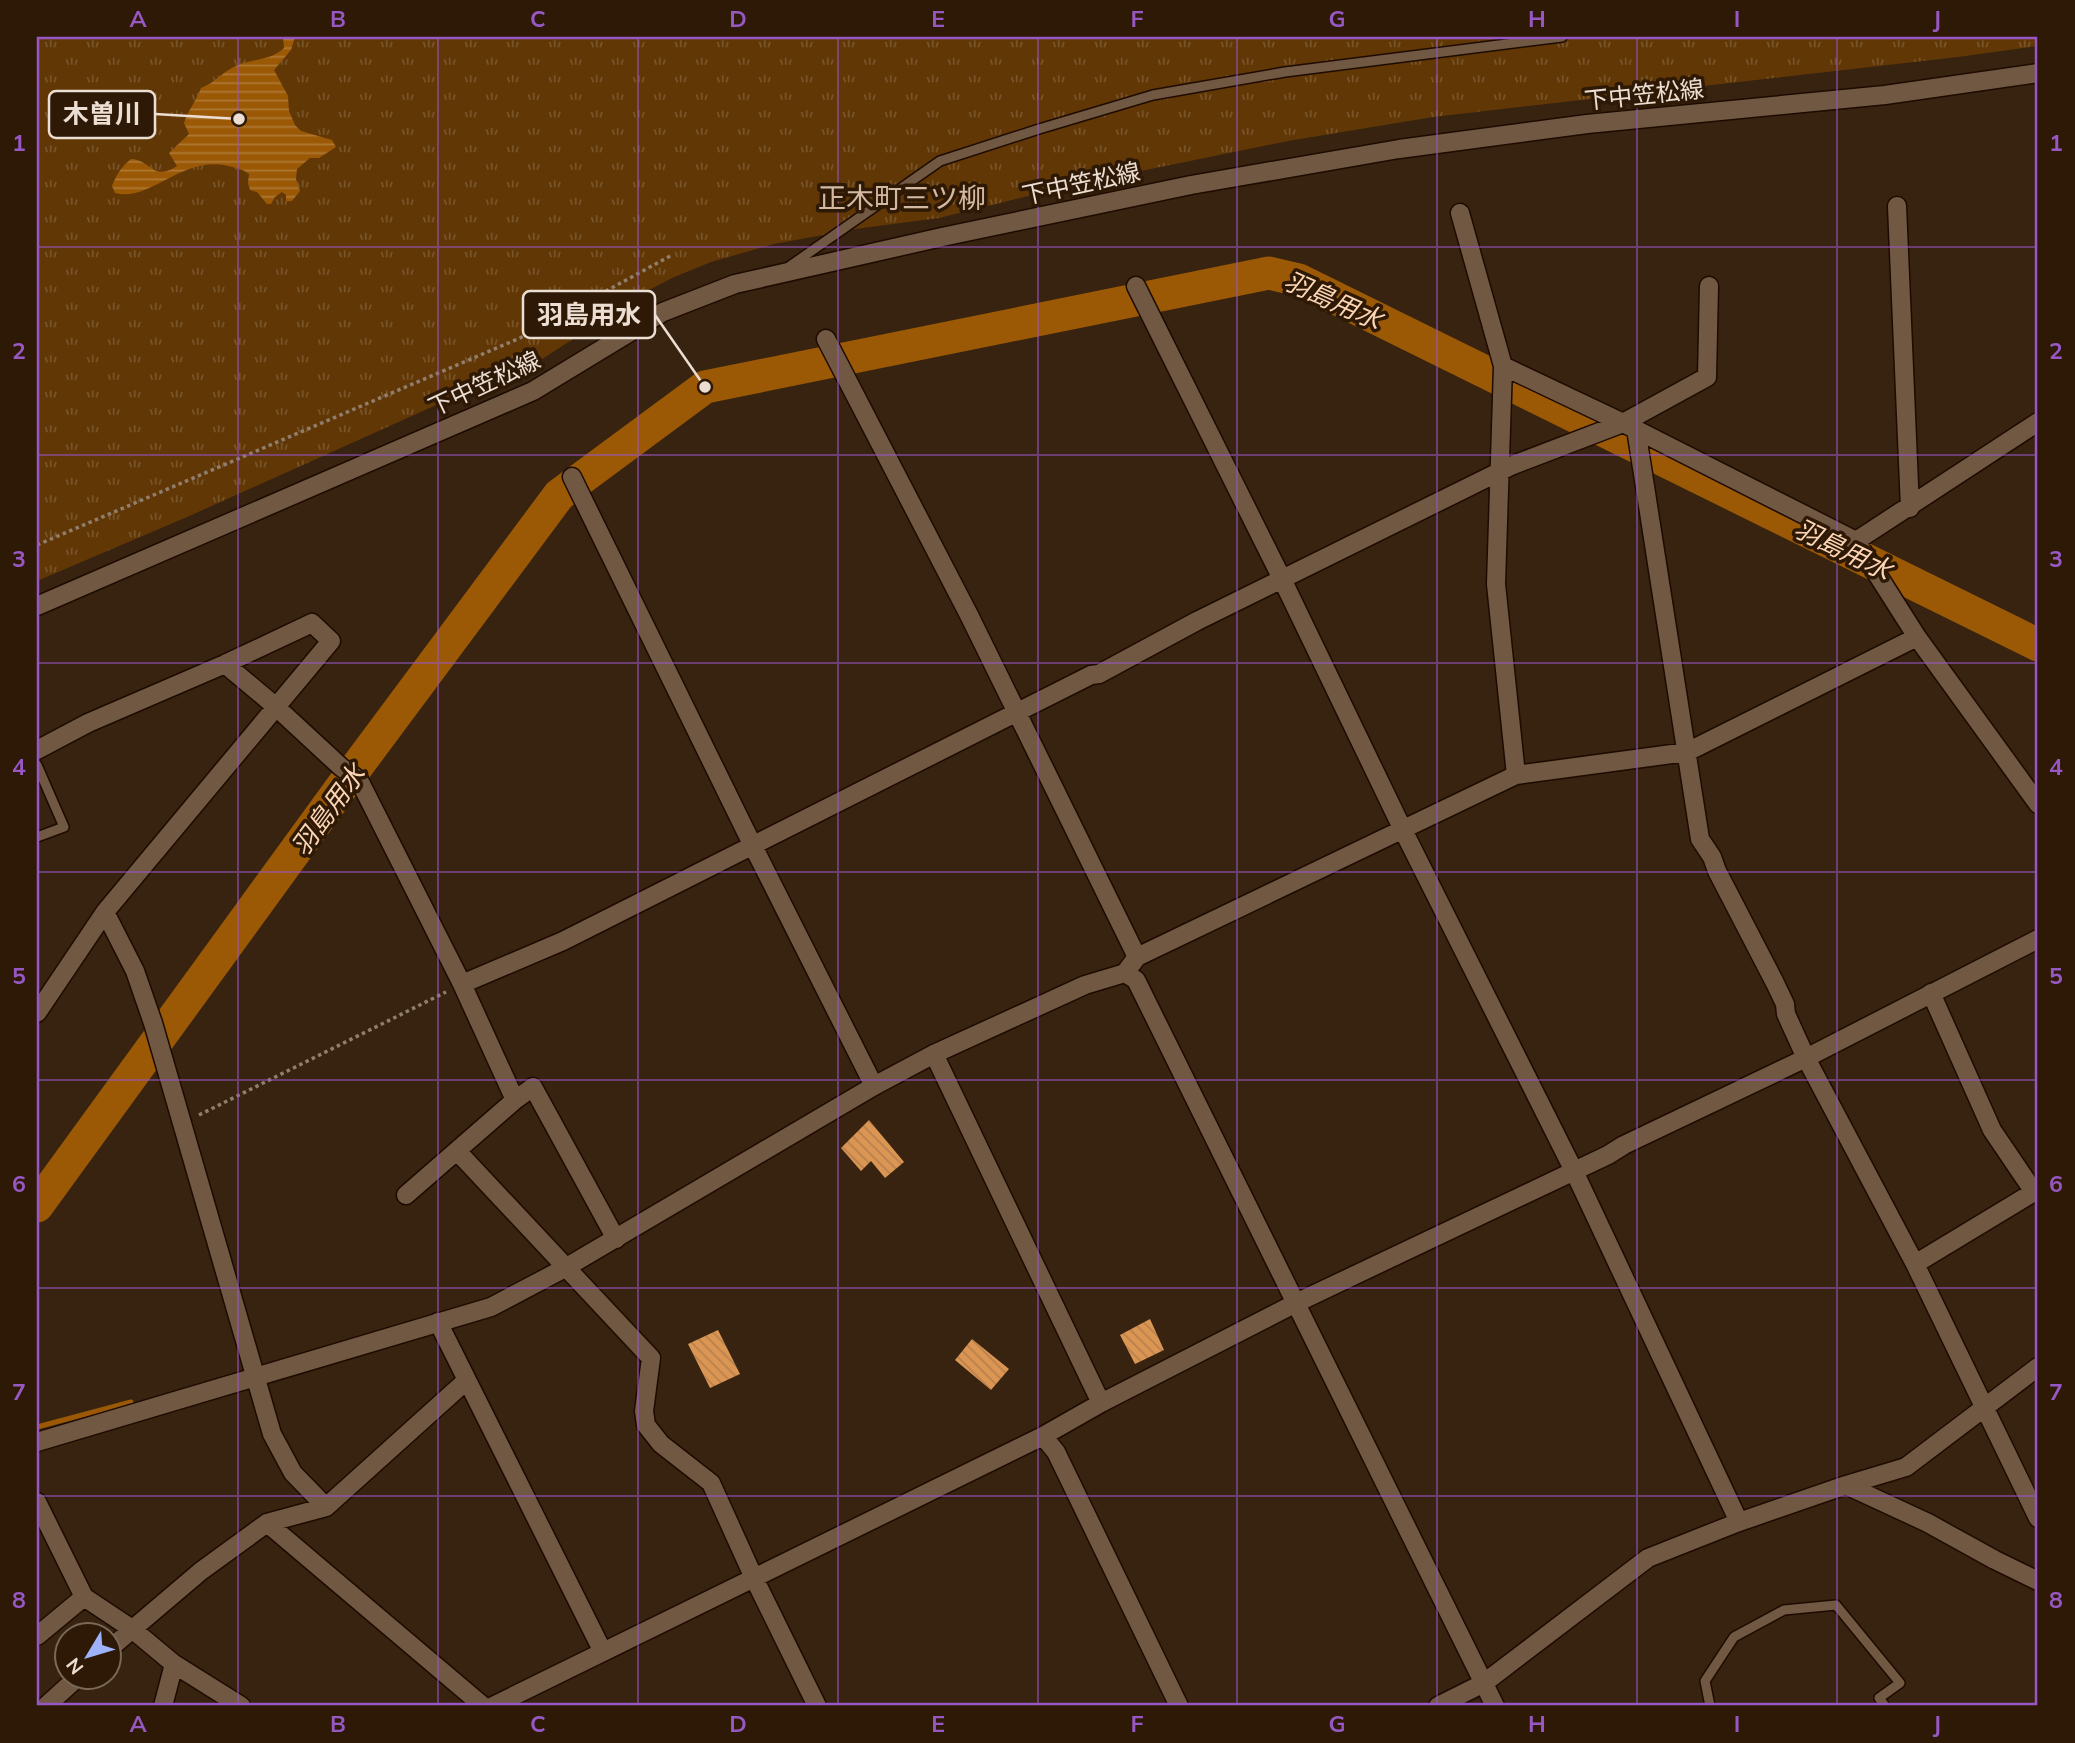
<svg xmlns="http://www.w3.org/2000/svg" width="2075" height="1743" viewBox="0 0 2075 1743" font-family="Mulish,'Noto Sans JP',sans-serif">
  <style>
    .grass { fill: url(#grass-tufts) }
    .water { fill: url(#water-rules) }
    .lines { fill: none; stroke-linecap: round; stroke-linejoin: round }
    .stream { stroke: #9b5906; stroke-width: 5 }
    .river { stroke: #9b5906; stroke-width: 33 }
    .building { fill: url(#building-back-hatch) }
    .lane-casing { stroke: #1e0b00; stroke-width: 12 }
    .street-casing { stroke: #1e0b00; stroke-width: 21 }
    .secondary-casing { stroke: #1e0b00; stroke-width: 21 }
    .path { stroke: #907f6f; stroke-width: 3.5; stroke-dasharray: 3.5 3.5; stroke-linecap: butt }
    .lane { stroke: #705843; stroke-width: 9 }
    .street { stroke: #705843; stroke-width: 18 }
    .secondary { stroke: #705843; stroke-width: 18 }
    .grid { fill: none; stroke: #9758c4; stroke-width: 2; stroke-opacity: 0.55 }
    .labels { text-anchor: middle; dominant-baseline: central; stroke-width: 7; stroke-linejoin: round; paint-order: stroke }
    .street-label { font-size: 24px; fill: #ecded2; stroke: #2d1905 }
    .water-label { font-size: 26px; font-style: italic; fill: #fbd5b5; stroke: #2d1905 }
    .quarter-label { font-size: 28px; fill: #d4b9a2; stroke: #2d1905 }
    .leader { fill: none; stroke: #ecded2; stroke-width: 2.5 }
    .callout-dot { fill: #ecded2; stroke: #2d1905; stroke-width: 2.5 }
    .callout { fill: #2d1905; stroke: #ecded2; stroke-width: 2.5 }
    .callout-label { font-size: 26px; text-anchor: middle; font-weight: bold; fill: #ecded2 }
    .neatline { fill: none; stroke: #9758c4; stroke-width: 2.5 }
    .grid-label { font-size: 23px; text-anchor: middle; font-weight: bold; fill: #9758c4 }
  </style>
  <defs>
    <pattern id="grass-tufts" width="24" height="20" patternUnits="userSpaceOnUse" patternTransform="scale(1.75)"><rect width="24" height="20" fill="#613706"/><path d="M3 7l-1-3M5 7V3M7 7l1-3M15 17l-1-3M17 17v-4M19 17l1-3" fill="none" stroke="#785429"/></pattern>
    <pattern id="water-rules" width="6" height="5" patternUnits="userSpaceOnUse" patternTransform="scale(1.75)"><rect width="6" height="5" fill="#9b5906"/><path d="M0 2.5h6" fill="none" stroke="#ae7835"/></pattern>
    <pattern id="building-back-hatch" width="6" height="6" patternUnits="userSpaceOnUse" patternTransform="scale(1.75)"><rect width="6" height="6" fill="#dc9653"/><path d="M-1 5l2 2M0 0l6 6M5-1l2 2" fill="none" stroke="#b7814e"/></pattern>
  </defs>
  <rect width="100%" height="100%" fill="#37230f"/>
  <!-- grass -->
  <path class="grass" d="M 37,37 L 2038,37 L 2038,46 L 1958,57 L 1433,117 L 1288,141 L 1077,184 L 939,218 L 855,229 L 774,244 L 711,262 L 672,278 L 645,292 L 530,367 L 474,388 L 187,517 L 37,581 Z"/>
  <!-- water -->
  <path class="water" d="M 283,37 L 295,37 L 291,50 L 274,70 L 288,96 L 289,111 L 295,125 L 301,131 L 332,140 L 336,147 L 319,158 L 310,158 L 297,169 L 296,179 L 300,191 L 292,201 L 286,201 L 286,195 L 282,192 L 275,197 L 271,204 L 267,204 L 257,192 L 250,190 L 248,183 L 249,174 C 241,168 233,167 224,165 C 179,158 150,202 115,193 L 112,186 C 117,174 121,167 131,159 C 152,160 152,182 177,166 L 169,153 L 189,134 L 184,123 C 188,111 196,101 201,88 C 215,83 223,71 238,65 C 255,58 270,61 284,48 Z"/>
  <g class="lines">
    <!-- stream -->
    <path class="stream" d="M 37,1427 L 131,1402"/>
    <!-- river -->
    <path class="river" d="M 37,1206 L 341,788 L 559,495 L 705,387 L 1269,273 L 1299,280 L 2038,645"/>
  </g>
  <!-- building -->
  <path class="building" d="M 869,1120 L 904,1162 L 885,1178 L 871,1161 L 861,1171 L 841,1148 Z
    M 1150,1319 L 1164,1350 L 1135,1364 L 1120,1335 Z
    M 718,1330 L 740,1374 L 710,1388 L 688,1344 Z
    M 972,1339 L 1009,1369 L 991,1390 L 955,1360 Z"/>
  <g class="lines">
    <!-- lane casing -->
    <g class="lane-casing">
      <path id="lane" d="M 790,266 L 940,161 L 1039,129 L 1153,95 L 1285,72 L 1562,37
        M 37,765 L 64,827 L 37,837
        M 1710,1706 L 1705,1681 L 1734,1637 L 1784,1610 L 1836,1605 L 1900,1683 L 1879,1698 L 1885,1706"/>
    </g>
    <!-- street casing -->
    <g class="street-casing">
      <path id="street" d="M 1897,206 L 1910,508
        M 1460,213 L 1503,366 L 1496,584 L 1516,775
        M 1136,286 L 1282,579 L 1403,830 L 1574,1171 L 1739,1522
        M 826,339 L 969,615 L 1137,957
        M 1503,366 L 1623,423 L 1856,541
        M 2038,422 L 1856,541 L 1917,637 L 2038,804
        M 1636,429 L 1700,839 L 1712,857 L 1717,871 L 1775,983 L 1785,1004 L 1786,1014 L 1806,1058 L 1915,1264 L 2038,1518
        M 572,477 L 753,846 L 874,1086
        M 37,750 L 88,723 L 225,664 L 275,706 L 341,767 L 359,780 L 462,984 L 515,1100 L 533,1087 L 616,1239
        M 105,912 L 135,971 L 153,1023 L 272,1434 L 293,1473 L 326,1507
        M 1125,973 L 1137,957 L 1516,775 L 1687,752 L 1917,637
        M 462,984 L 563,941 L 1091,675 L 1099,674 L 1197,621 L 1513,465 L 1623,423 L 1707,377 L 1709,286
        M 1931,993 L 1992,1130 L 2034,1192 L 2038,1191
        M 37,1013 L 105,912 L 331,641 L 312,623 L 225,664
        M 934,1054 L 1101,1403
        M 457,1151 L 651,1358 L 644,1411 L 646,1425 L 661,1444 L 711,1483 L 754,1578 L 817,1706
        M 406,1195 L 515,1100
        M 1915,1264 L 2034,1192
        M 438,1322 L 603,1652
        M 1043,1436 L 1056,1452 L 1179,1706
        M 1846,1485 L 1906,1467 L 2038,1367
        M 37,1502 L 84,1597 L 132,1629 L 174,1664 L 241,1706
        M 267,1523 L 483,1706
        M 37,1636 L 84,1597
        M 108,1650 L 201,1571 L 267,1523 L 326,1507 L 467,1380
        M 46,1706 L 79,1676
        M 163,1706 L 174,1664
        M 493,1706 L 1043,1436 L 1101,1403 L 1296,1303
        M 1438,1706 L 1484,1683 L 1648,1558 L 1739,1522 L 1846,1485 L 1928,1523 L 1995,1560 L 2038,1581"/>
    </g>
    <!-- secondary casing -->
    <g class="secondary-casing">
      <path id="secondary" d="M 37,606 L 533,391 L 663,312 L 735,284 L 942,237 L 1191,185 L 1399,149 L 1587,124 L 1885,95 L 2038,73
        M 1296,1303 L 1608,1155 L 1624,1145 L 1806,1058 L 2038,939
        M 37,1442 L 491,1307 L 565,1268 L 874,1086 L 934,1054 L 1085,985 L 1125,973 L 1136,980 L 1495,1706"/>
    </g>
    <!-- path -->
    <path class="path" d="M 37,545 L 520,338 L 672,255
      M 199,1115 L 446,992"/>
    <!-- lane -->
    <use href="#lane" class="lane"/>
    <!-- street -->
    <use href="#street" class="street"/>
    <!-- secondary -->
    <use href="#secondary" class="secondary"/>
  </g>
  <!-- grid -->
  <path class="grid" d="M 238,37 L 238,1706M 438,37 L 438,1706M 638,37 L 638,1706M 838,37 L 838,1706M 1038,37 L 1038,1706M 1237,37 L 1237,1706M 1437,37 L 1437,1706M 1637,37 L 1637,1706M 1837,37 L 1837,1706M 37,247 L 2038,247M 37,455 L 2038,455M 37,663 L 2038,663M 37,872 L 2038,872M 37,1080 L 2038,1080M 37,1288 L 2038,1288M 37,1496 L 2038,1496"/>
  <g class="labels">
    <!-- street labels -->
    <g class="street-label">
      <text transform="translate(1644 94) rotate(-6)">下中笠松線</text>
      <text transform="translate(1081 183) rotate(-12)">下中笠松線</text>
      <text transform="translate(484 383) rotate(-25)">下中笠松線</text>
    </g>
    <!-- water labels -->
    <g class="water-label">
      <text transform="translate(1333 300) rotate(24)">羽島用水</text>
      <text transform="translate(1843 549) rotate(26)">羽島用水</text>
      <text transform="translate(328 810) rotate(-54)">羽島用水</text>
    </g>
    <!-- quarter labels -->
    <g class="quarter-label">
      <text x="902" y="197">正木町三ツ柳</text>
    </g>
  </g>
  <!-- callouts -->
  <path class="leader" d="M239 119L155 114M705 387L655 315"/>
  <g class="callout-dot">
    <circle cx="239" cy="119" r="7"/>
    <circle cx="705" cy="387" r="7"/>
  </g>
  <g class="callout">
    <rect x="49" y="91" width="106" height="47" rx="7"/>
    <rect x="523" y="291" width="132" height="47" rx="7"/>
  </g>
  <g class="callout-label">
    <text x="102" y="123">木曽川</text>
    <text x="589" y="324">羽島用水</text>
  </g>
  <!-- border -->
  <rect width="2075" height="1743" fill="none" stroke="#2d1905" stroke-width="77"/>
  <!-- north arrow -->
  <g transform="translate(88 1656) rotate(232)"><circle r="33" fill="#2d1905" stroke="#796857" stroke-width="2"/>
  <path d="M0-5L12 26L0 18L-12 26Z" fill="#9fb3fd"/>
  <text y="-10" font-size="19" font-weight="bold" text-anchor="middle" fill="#ecded2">N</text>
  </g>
  <rect x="38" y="38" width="1998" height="1666" class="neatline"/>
  <g class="grid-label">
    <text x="138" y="27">A</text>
    <text x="338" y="27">B</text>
    <text x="538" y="27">C</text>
    <text x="738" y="27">D</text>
    <text x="938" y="27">E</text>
    <text x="1137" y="27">F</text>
    <text x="1337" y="27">G</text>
    <text x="1537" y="27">H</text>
    <text x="1737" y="27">I</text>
    <text x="1937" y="27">J</text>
    <text x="19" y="151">1</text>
    <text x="2056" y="151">1</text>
    <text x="19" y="359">2</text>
    <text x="2056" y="359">2</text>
    <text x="19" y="567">3</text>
    <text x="2056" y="567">3</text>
    <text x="19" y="775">4</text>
    <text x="2056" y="775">4</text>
    <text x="19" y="984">5</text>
    <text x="2056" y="984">5</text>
    <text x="19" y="1192">6</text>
    <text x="2056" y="1192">6</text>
    <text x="19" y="1400">7</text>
    <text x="2056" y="1400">7</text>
    <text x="19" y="1608">8</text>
    <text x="2056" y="1608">8</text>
    <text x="138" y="1732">A</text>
    <text x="338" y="1732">B</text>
    <text x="538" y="1732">C</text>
    <text x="738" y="1732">D</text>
    <text x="938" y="1732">E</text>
    <text x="1137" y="1732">F</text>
    <text x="1337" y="1732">G</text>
    <text x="1537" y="1732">H</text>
    <text x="1737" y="1732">I</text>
    <text x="1937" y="1732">J</text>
  </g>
</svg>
